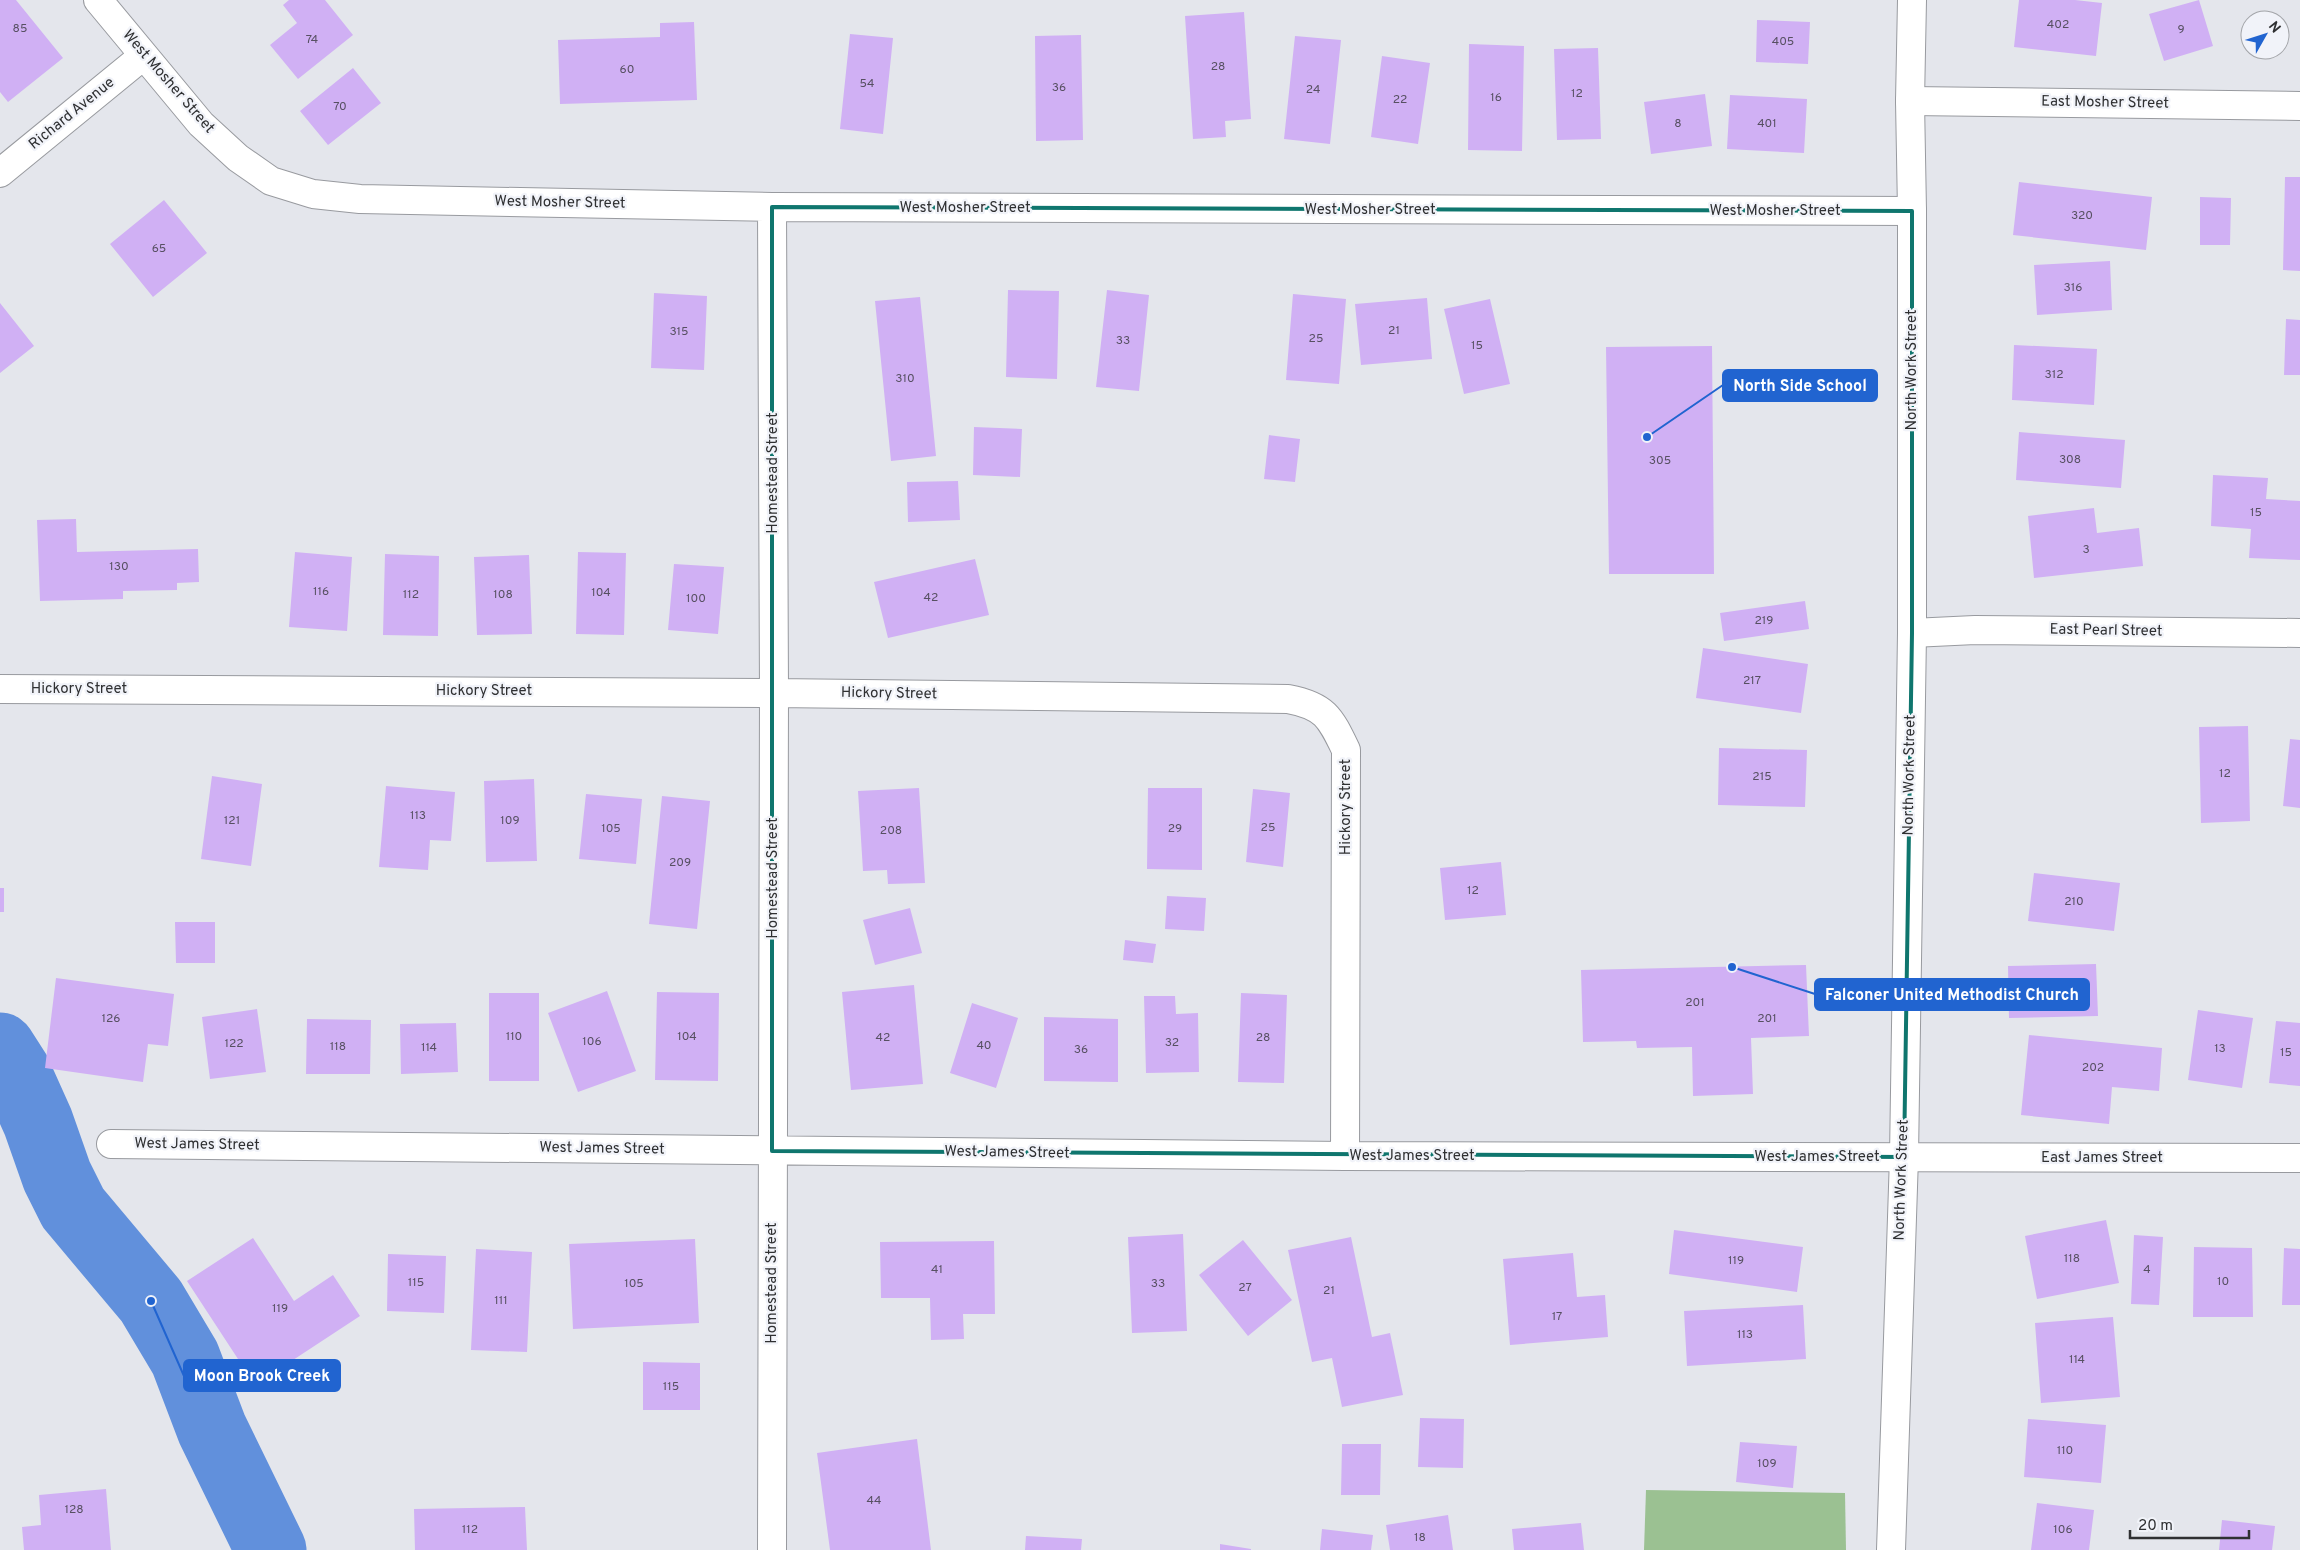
<svg xmlns="http://www.w3.org/2000/svg" width="2300" height="1550" viewBox="0 0 2300 1550" font-family="Overpass,sans-serif">
  <style>
    .green { fill: #9bc192 }
    .lines { fill: none; stroke-linecap: round; stroke-linejoin: round }
    .river { stroke: #6190dc; stroke-width: 71 }
    .building { fill: #d0b0f4 }
    .street-casing { stroke: #989a9f; stroke-width: 30 }
    .secondary-casing { stroke: #989a9f; stroke-width: 30 }
    .street { stroke: #fff; stroke-width: 28 }
    .secondary { stroke: #fff; stroke-width: 28 }
    .marked { fill: none; stroke: #0f766e; stroke-width: 4; stroke-linejoin: round }
    .labels { text-anchor: middle; dominant-baseline: central; stroke-width: 4.5; stroke-linejoin: round; paint-order: stroke }
    .number-label { font-size: 12px; fill: #575062 }
    .street-label { font-size: 15px; fill: #2f3032; stroke: #f1f3f9 }
    .leader { fill: none; stroke: #2164d0; stroke-width: 2 }
    .callout-dot { fill: #2164d0; stroke: #f1f3f9; stroke-width: 2 }
    .callout { fill: #2164d0; stroke: #2164d0; stroke-width: 2 }
    .callout-label { font-size: 16px; text-anchor: middle; font-weight: bold; fill: #fff }
  </style>
  <rect width="100%" height="100%" fill="#e4e6ec"/>
  <!-- green -->
  <path class="green" d="M 1646,1490 L 1845,1493 L 1846,1550 L 1644,1550 Z"/>
  <g class="lines">
    <!-- river -->
    <path class="river" d="M 0,1048 L 16,1073 L 38,1122 L 57,1176 L 73,1208 L 151,1301 L 185,1358 L 212,1429 L 271,1550"/>
  </g>
  <!-- building -->
  <path class="building" d="M 0,0 L 16,0 L 63,58 L 8,102 L 0,92 Z
    M 289,0 L 325,0 L 353,35 L 298,79 L 270,45 L 297,23 L 283,5 Z
    M 2019,0 L 2075,0 L 2102,3 L 2096,56 L 2014,47 Z
    M 2199,0 L 2213,46 L 2164,61 L 2149,14 Z
    M 1244,12 L 1251,119 L 1225,121 L 1226,137 L 1193,139 L 1185,16 Z
    M 1757,20 L 1810,22 L 1808,64 L 1756,62 Z
    M 694,22 L 697,100 L 560,104 L 558,40 L 660,37 L 660,23 Z
    M 850,34 L 893,38 L 883,134 L 840,129 Z
    M 1081,35 L 1083,140 L 1036,141 L 1035,36 Z
    M 1295,36 L 1341,40 L 1330,144 L 1284,139 Z
    M 1469,44 L 1524,46 L 1522,151 L 1468,150 Z
    M 1598,48 L 1601,139 L 1557,140 L 1554,49 Z
    M 1382,56 L 1430,63 L 1418,144 L 1371,137 Z
    M 353,68 L 381,103 L 328,145 L 300,111 Z
    M 1705,94 L 1712,146 L 1651,154 L 1644,102 Z
    M 1730,95 L 1807,99 L 1804,153 L 1727,149 Z
    M 2285,177 L 2300,177 L 2300,271 L 2283,270 Z
    M 2019,182 L 2152,197 L 2146,250 L 2013,235 Z
    M 2200,197 L 2231,198 L 2230,245 L 2200,245 Z
    M 164,200 L 207,253 L 153,297 L 110,244 Z
    M 2110,261 L 2112,310 L 2037,315 L 2034,265 Z
    M 1008,290 L 1059,291 L 1057,379 L 1006,377 Z
    M 1107,290 L 1149,295 L 1139,391 L 1096,387 Z
    M 654,293 L 707,296 L 704,370 L 651,368 Z
    M 1293,294 L 1346,299 L 1339,384 L 1286,380 Z
    M 920,297 L 936,456 L 891,461 L 875,301 Z
    M 1427,298 L 1432,359 L 1361,365 L 1355,304 Z
    M 1490,299 L 1510,384 L 1464,394 L 1444,309 Z
    M 0,303 L 34,346 L 0,373 Z
    M 2286,319 L 2300,320 L 2300,375 L 2284,375 Z
    M 2014,345 L 2097,349 L 2094,405 L 2012,400 Z
    M 1712,346 L 1714,574 L 1609,574 L 1606,347 Z
    M 974,427 L 1022,429 L 1020,477 L 973,475 Z
    M 2019,432 L 2125,440 L 2121,488 L 2016,480 Z
    M 1269,435 L 1300,439 L 1295,482 L 1264,479 Z
    M 2213,475 L 2268,478 L 2266,499 L 2300,501 L 2300,560 L 2249,558 L 2251,529 L 2211,526 Z
    M 958,481 L 960,520 L 908,522 L 907,482 Z
    M 2094,508 L 2097,533 L 2139,528 L 2143,566 L 2034,578 L 2028,516 Z
    M 76,519 L 77,552 L 198,549 L 199,582 L 177,583 L 177,590 L 123,591 L 123,599 L 40,601 L 37,520 Z
    M 295,552 L 352,557 L 347,631 L 289,627 Z
    M 578,552 L 626,553 L 624,635 L 576,634 Z
    M 385,554 L 439,556 L 438,636 L 383,635 Z
    M 529,555 L 532,634 L 477,635 L 474,557 Z
    M 975,559 L 989,615 L 888,638 L 874,582 Z
    M 674,564 L 724,567 L 718,634 L 668,630 Z
    M 1805,601 L 1809,629 L 1724,641 L 1720,613 Z
    M 1703,648 L 1808,664 L 1801,713 L 1696,698 Z
    M 2248,726 L 2250,821 L 2201,823 L 2199,727 Z
    M 2290,739 L 2300,740 L 2300,808 L 2283,806 Z
    M 1719,748 L 1807,750 L 1805,807 L 1718,805 Z
    M 212,776 L 262,784 L 251,866 L 201,859 Z
    M 534,779 L 537,861 L 486,862 L 484,781 Z
    M 386,786 L 455,792 L 451,841 L 430,840 L 428,870 L 379,867 Z
    M 919,788 L 925,883 L 888,884 L 887,870 L 863,871 L 858,791 Z
    M 1148,788 L 1202,788 L 1202,870 L 1147,869 Z
    M 1253,789 L 1290,793 L 1283,867 L 1246,862 Z
    M 586,794 L 642,799 L 636,864 L 579,859 Z
    M 662,796 L 710,801 L 697,929 L 649,924 Z
    M 1501,862 L 1506,915 L 1445,920 L 1440,868 Z
    M 2034,873 L 2120,883 L 2114,931 L 2028,921 Z
    M 0,888 L 4,888 L 4,912 L 0,912 Z
    M 1167,896 L 1206,898 L 1204,931 L 1165,929 Z
    M 910,908 L 922,953 L 875,965 L 863,920 Z
    M 175,922 L 215,922 L 215,963 L 176,963 Z
    M 1125,940 L 1156,944 L 1153,963 L 1123,960 Z
    M 2096,964 L 2098,1016 L 2009,1018 L 2008,966 Z
    M 1806,965 L 1809,1036 L 1751,1038 L 1753,1094 L 1693,1096 L 1692,1047 L 1637,1048 L 1636,1041 L 1583,1042 L 1581,970 Z
    M 56,978 L 174,994 L 168,1046 L 148,1044 L 143,1082 L 45,1068 Z
    M 914,985 L 923,1084 L 851,1090 L 842,992 Z
    M 607,991 L 636,1071 L 578,1092 L 548,1013 Z
    M 657,992 L 719,993 L 718,1081 L 655,1080 Z
    M 489,993 L 539,993 L 539,1081 L 489,1081 Z
    M 1241,993 L 1287,995 L 1284,1083 L 1238,1082 Z
    M 1144,996 L 1175,996 L 1176,1014 L 1198,1013 L 1199,1072 L 1146,1073 Z
    M 972,1003 L 1018,1018 L 996,1088 L 950,1073 Z
    M 257,1009 L 266,1072 L 210,1079 L 202,1017 Z
    M 2198,1010 L 2253,1018 L 2242,1088 L 2188,1080 Z
    M 1044,1017 L 1118,1019 L 1118,1082 L 1044,1081 Z
    M 307,1019 L 371,1020 L 370,1074 L 306,1074 Z
    M 2276,1021 L 2300,1023 L 2300,1086 L 2269,1083 Z
    M 456,1023 L 458,1072 L 401,1074 L 400,1024 Z
    M 2029,1035 L 2162,1048 L 2159,1091 L 2112,1087 L 2109,1124 L 2021,1115 Z
    M 2106,1220 L 2119,1283 L 2037,1299 L 2025,1236 Z
    M 1674,1230 L 1803,1247 L 1797,1292 L 1669,1274 Z
    M 1183,1234 L 1187,1331 L 1132,1333 L 1128,1237 Z
    M 2134,1235 L 2163,1237 L 2159,1305 L 2131,1304 Z
    M 1351,1237 L 1372,1337 L 1390,1333 L 1403,1395 L 1342,1407 L 1332,1358 L 1312,1362 L 1288,1250 Z
    M 253,1238 L 294,1301 L 333,1275 L 360,1316 L 255,1385 L 187,1281 Z
    M 695,1239 L 699,1323 L 573,1329 L 569,1244 Z
    M 1243,1240 L 1292,1300 L 1248,1336 L 1199,1275 Z
    M 994,1241 L 995,1314 L 963,1314 L 964,1339 L 931,1340 L 930,1298 L 881,1298 L 880,1242 Z
    M 2194,1247 L 2252,1248 L 2253,1317 L 2193,1317 Z
    M 2284,1248 L 2300,1249 L 2300,1305 L 2282,1305 Z
    M 476,1249 L 532,1252 L 527,1352 L 471,1350 Z
    M 1573,1253 L 1577,1297 L 1605,1295 L 1608,1337 L 1510,1345 L 1503,1259 Z
    M 388,1254 L 446,1256 L 444,1313 L 387,1311 Z
    M 1803,1305 L 1806,1359 L 1687,1366 L 1684,1311 Z
    M 2113,1317 L 2120,1397 L 2041,1403 L 2035,1323 Z
    M 643,1362 L 700,1363 L 700,1410 L 643,1410 Z
    M 1420,1418 L 1464,1419 L 1463,1468 L 1418,1467 Z
    M 2028,1419 L 2106,1425 L 2101,1483 L 2024,1477 Z
    M 917,1439 L 931,1550 L 830,1550 L 817,1453 Z
    M 1740,1442 L 1797,1446 L 1793,1488 L 1736,1482 Z
    M 1342,1444 L 1381,1444 L 1380,1495 L 1341,1495 Z
    M 106,1489 L 111,1550 L 24,1550 L 22,1527 L 41,1525 L 39,1495 Z
    M 2037,1503 L 2094,1510 L 2089,1550 L 2031,1550 Z
    M 525,1507 L 527,1550 L 415,1550 L 414,1509 Z
    M 1448,1515 L 1453,1550 L 1390,1550 L 1386,1525 Z
    M 2222,1520 L 2275,1526 L 2272,1550 L 2219,1550 Z
    M 1581,1523 L 1584,1550 L 1514,1550 L 1512,1529 Z
    M 1322,1529 L 1373,1535 L 1371,1550 L 1320,1550 Z
    M 1026,1536 L 1082,1539 L 1081,1550 L 1025,1550 Z
    M 1220,1544 L 1251,1549 L 1251,1550 L 1220,1550 Z"/>
  <g class="lines">
    <!-- street casing -->
    <g class="street-casing">
      <path id="street" d="M 98,0 L 201,124 L 238,158 L 271,181 L 313,194 L 360,199 L 772,207 L 1912,211
        M 1910,101 L 2300,106
        M 0,173 L 143,56
        M 1912,633 L 1975,630 L 2300,633
        M 0,689 L 774,693 L 1288,699 C 1325,706 1330,717 1346,750 L 1345,1156
        M 111,1144 L 1345,1156 L 2300,1158
        M 772,1550 L 774,693 L 772,207"/>
    </g>
    <!-- secondary casing -->
    <g class="secondary-casing">
      <path id="secondary" d="M 1891,1550 L 1904,1157 L 1912,633 L 1912,211 L 1910,101 L 1912,0"/>
    </g>
    <!-- street -->
    <use href="#street" class="street"/>
    <!-- secondary -->
    <use href="#secondary" class="secondary"/>
  </g>
  <!-- marked area -->
  <path class="marked" d="M 772,207 L 1912,211 L 1912,633 L 1904,1157 L 772,1151 Z"/>
  <g class="labels">
    <!-- number labels -->
    <g class="number-label">
      <text x="2058" y="25">402</text>
      <text x="20" y="29">85</text>
      <text x="2181" y="30">9</text>
      <text x="312" y="40">74</text>
      <text x="1783" y="42">405</text>
      <text x="1218" y="67">28</text>
      <text x="627" y="70">60</text>
      <text x="867" y="84">54</text>
      <text x="1059" y="88">36</text>
      <text x="1313" y="90">24</text>
      <text x="1577" y="94">12</text>
      <text x="1496" y="98">16</text>
      <text x="1400" y="100">22</text>
      <text x="340" y="107">70</text>
      <text x="1678" y="124">8</text>
      <text x="1767" y="124">401</text>
      <text x="2082" y="216">320</text>
      <text x="159" y="249">65</text>
      <text x="2073" y="288">316</text>
      <text x="1394" y="331">21</text>
      <text x="679" y="332">315</text>
      <text x="1316" y="339">25</text>
      <text x="1123" y="341">33</text>
      <text x="1477" y="346">15</text>
      <text x="2054" y="375">312</text>
      <text x="905" y="379">310</text>
      <text x="2070" y="460">308</text>
      <text x="1660" y="461">305</text>
      <text x="2256" y="513">15</text>
      <text x="2086" y="550">3</text>
      <text x="119" y="567">130</text>
      <text x="321" y="592">116</text>
      <text x="601" y="593">104</text>
      <text x="411" y="595">112</text>
      <text x="503" y="595">108</text>
      <text x="931" y="598">42</text>
      <text x="696" y="599">100</text>
      <text x="1764" y="621">219</text>
      <text x="1752" y="681">217</text>
      <text x="2225" y="774">12</text>
      <text x="1762" y="777">215</text>
      <text x="418" y="816">113</text>
      <text x="232" y="821">121</text>
      <text x="510" y="821">109</text>
      <text x="1268" y="828">25</text>
      <text x="611" y="829">105</text>
      <text x="1175" y="829">29</text>
      <text x="891" y="831">208</text>
      <text x="680" y="863">209</text>
      <text x="1473" y="891">12</text>
      <text x="2074" y="902">210</text>
      <text x="1695" y="1003">201</text>
      <text x="111" y="1019">126</text>
      <text x="1767" y="1019">201</text>
      <text x="514" y="1037">110</text>
      <text x="687" y="1037">104</text>
      <text x="883" y="1038">42</text>
      <text x="1263" y="1038">28</text>
      <text x="592" y="1042">106</text>
      <text x="1172" y="1043">32</text>
      <text x="234" y="1044">122</text>
      <text x="984" y="1046">40</text>
      <text x="338" y="1047">118</text>
      <text x="429" y="1048">114</text>
      <text x="2220" y="1049">13</text>
      <text x="1081" y="1050">36</text>
      <text x="2286" y="1053">15</text>
      <text x="2093" y="1068">202</text>
      <text x="2072" y="1259">118</text>
      <text x="1736" y="1261">119</text>
      <text x="937" y="1270">41</text>
      <text x="2147" y="1270">4</text>
      <text x="2223" y="1282">10</text>
      <text x="416" y="1283">115</text>
      <text x="634" y="1284">105</text>
      <text x="1158" y="1284">33</text>
      <text x="1245" y="1288">27</text>
      <text x="1329" y="1291">21</text>
      <text x="501" y="1301">111</text>
      <text x="280" y="1309">119</text>
      <text x="1557" y="1317">17</text>
      <text x="1745" y="1335">113</text>
      <text x="2077" y="1360">114</text>
      <text x="671" y="1387">115</text>
      <text x="2065" y="1451">110</text>
      <text x="1767" y="1464">109</text>
      <text x="874" y="1501">44</text>
      <text x="74" y="1510">128</text>
      <text x="470" y="1530">112</text>
      <text x="2063" y="1530">106</text>
      <text x="1420" y="1538">18</text>
    </g>
    <!-- street labels -->
    <g class="street-label">
      <text transform="translate(168 82) rotate(49)">West Mosher Street</text>
      <text transform="translate(2105 103) rotate(1)">East Mosher Street</text>
      <text transform="translate(72 114) rotate(-39)">Richard Avenue</text>
      <text transform="translate(560 203) rotate(1)">West Mosher Street</text>
      <text x="965" y="208">West Mosher Street</text>
      <text x="1370" y="210">West Mosher Street</text>
      <text x="1775" y="211">West Mosher Street</text>
      <text transform="translate(1912 370) rotate(-90)">North Work Street</text>
      <text transform="translate(773 473) rotate(-90)">Homestead Street</text>
      <text transform="translate(2106 631) rotate(1)">East Pearl Street</text>
      <text x="79" y="689">Hickory Street</text>
      <text x="484" y="691">Hickory Street</text>
      <text transform="translate(889 694) rotate(1)">Hickory Street</text>
      <text transform="translate(1910 775) rotate(-89)">North Work Street</text>
      <text transform="translate(1346 807) rotate(-90)">Hickory Street</text>
      <text transform="translate(773 878) rotate(-90)">Homestead Street</text>
      <text transform="translate(197 1145) rotate(1)">West James Street</text>
      <text transform="translate(602 1149) rotate(1)">West James Street</text>
      <text transform="translate(1007 1153) rotate(1)">West James Street</text>
      <text x="1412" y="1156">West James Street</text>
      <text x="1817" y="1157">West James Street</text>
      <text x="2102" y="1158">East James Street</text>
      <text transform="translate(1902 1180) rotate(-88)">North Work Street</text>
      <text transform="translate(772 1283) rotate(-90)">Homestead Street</text>
    </g>
  </g>
  <!-- callouts -->
  <path class="leader" d="M1647 437L1723 385M1732 967L1815 994M151 1301L184 1376"/>
  <g class="callout-dot">
    <circle cx="1647" cy="437" r="5"/>
    <circle cx="1732" cy="967" r="5"/>
    <circle cx="151" cy="1301" r="5"/>
  </g>
  <g class="callout">
    <rect x="1723" y="370" width="154" height="31" rx="5"/>
    <rect x="1815" y="979" width="274" height="31" rx="5"/>
    <rect x="184" y="1360" width="156" height="31" rx="5"/>
  </g>
  <g class="callout-label">
    <text x="1800" y="391">North Side School</text>
    <text x="1952" y="1000">Falconer United Methodist Church</text>
    <text x="262" y="1381">Moon Brook Creek</text>
  </g>
  <!-- north arrow -->
  <g transform="translate(2265 35) rotate(51)"><circle r="24" fill="#f1f3f9" stroke="#a3a5a9"/>
  <path d="M0-4L9 19L0 12L-9 19Z" fill="#2164d0"/>
  <text y="-8" font-size="14" font-weight="bold" text-anchor="middle" fill="#2f3032">N</text>
  </g>
  <!-- scale -->
  <path d="M2130 1530v8h119v-8" fill="none" stroke="#2f3032" stroke-width="2.5"/>
  <text x="2138" y="1530" font-size="15" fill="#2f3032" stroke="#f1f3f9" stroke-width="4" paint-order="stroke">20 m</text>
</svg>
